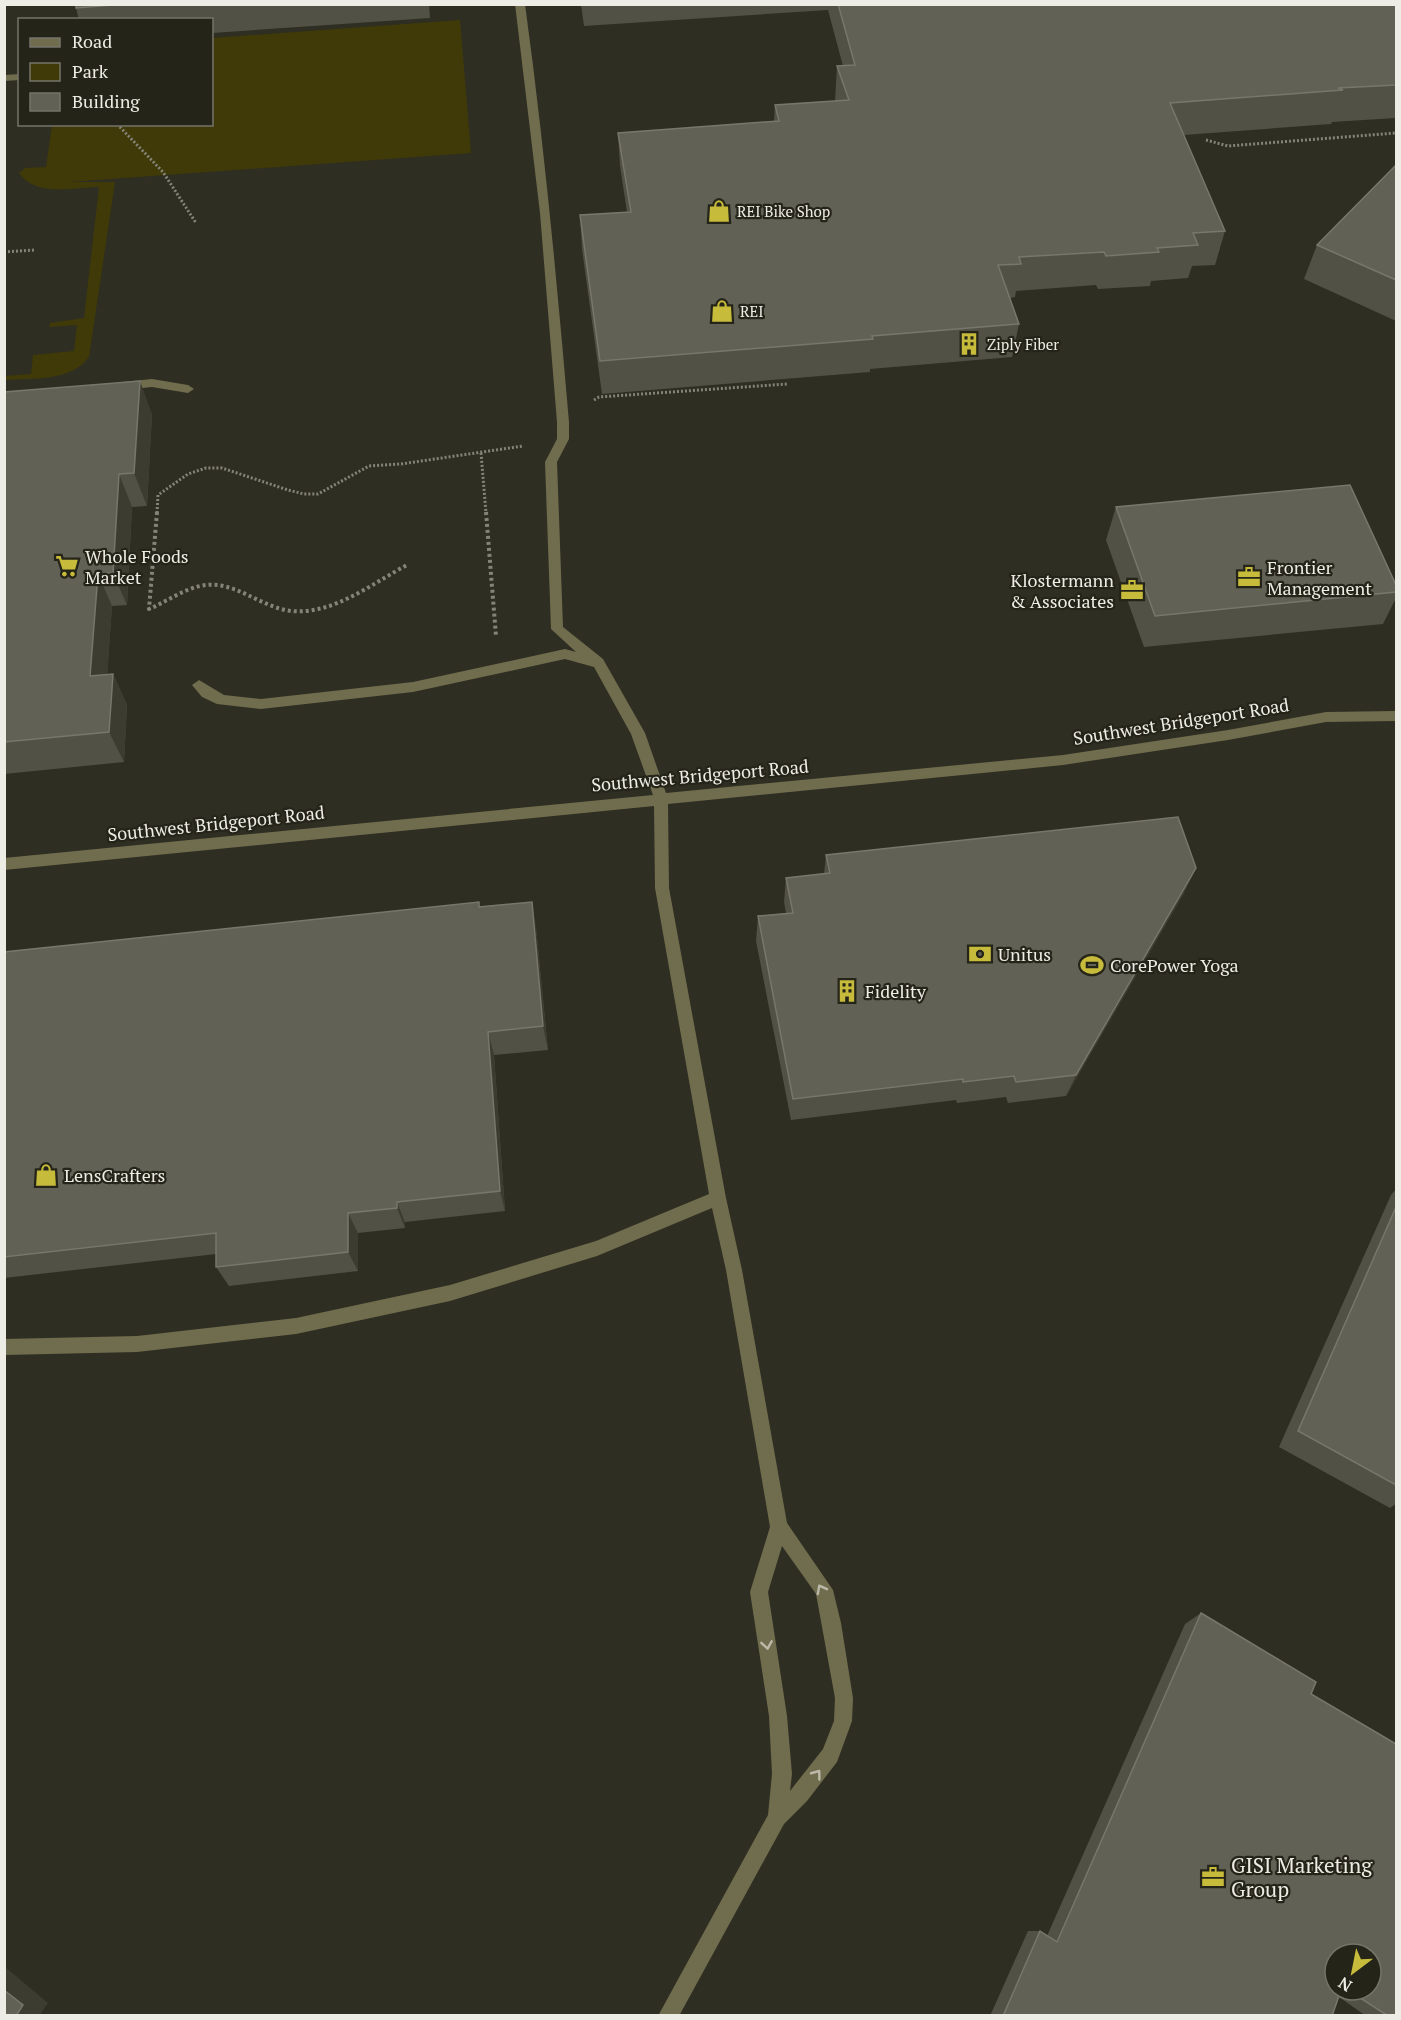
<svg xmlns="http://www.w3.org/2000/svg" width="1401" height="2020" viewBox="0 0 1401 2020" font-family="'PT Serif',serif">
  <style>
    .green { fill: #3f3a07 }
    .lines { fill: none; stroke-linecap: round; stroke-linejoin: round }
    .path-far1 { stroke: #85847a; stroke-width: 3; stroke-dasharray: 2 2; stroke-linecap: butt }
    .path { stroke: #85847a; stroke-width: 4; stroke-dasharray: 3 3; stroke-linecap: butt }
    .minor { fill: #706d4e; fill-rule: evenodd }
    .wall { fill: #525145; fill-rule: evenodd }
    .shaded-wall { fill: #3d3c30 }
    .building { fill: #626156; stroke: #78776d; stroke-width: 1.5 }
    .oneway { stroke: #bbb9a9 }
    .labels { text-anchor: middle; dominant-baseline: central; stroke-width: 4.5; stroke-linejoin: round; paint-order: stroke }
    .far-poi-label { font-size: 15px; fill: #edece5; stroke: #252419; text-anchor: start }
    .poi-label { font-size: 18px; fill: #edece5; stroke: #252419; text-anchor: start }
    .street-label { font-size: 18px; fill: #edece5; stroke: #252419 }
    .near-poi-label { font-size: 21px; fill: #edece5; stroke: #252419; text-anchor: start }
  </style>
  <rect width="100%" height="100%" fill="#2f2e22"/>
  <!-- green -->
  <path class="green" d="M 460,20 L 471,153 L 69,182 L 115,182 L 89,357 C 71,382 32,378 5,380 L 5,376 L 31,374 L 33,355 L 74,351 L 77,325 L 49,327 L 50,323 L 84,318 L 99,187 C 73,187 37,198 19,173 L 25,168 L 46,167 L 52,125 L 212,124 L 212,38 Z"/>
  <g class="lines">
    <!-- path-far1 -->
    <path class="path-far1" d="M 117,124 L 163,172 L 196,223
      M 1206,140 L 1228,146 L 1396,133
      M 4,252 L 35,250
      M 594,400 L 599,397 L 787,384
      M 481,453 L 486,513
      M 157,513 L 158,495 L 188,474 L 206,468 L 222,468 L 288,490 L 304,494 L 318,494 L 369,466 L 401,464 L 523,446"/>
    <!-- path -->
    <path class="path" d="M 157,512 L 149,609 C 166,602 182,590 200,586 C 233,578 260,608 292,611 C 333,615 373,583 407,565
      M 486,512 L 496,636"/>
    <!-- minor -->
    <path class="minor" d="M 515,4 L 525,4 C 544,143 557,282 569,422 L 569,439 L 557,462 L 563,627 L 603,659 L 645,733 L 666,793 L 1063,755 L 1228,730 L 1326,712 L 1396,711 L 1396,721 L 1326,722 L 1228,740 L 1063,765 L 668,804 L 669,888 L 726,1198 L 742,1270 L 787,1523 L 833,1590 L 841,1623 L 853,1698 L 852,1721 L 837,1762 L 807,1801 L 784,1824 L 679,2016 L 658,2016 L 768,1815 L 772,1774 L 769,1716 L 750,1592 L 770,1527 L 726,1270 L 712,1208 L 597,1256 L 450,1301 L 296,1334 L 137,1352 L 4,1355 L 4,1339 L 137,1336 L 296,1318 L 450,1285 L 596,1241 L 709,1194 L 655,888 L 654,806 L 4,870 L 4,858 L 653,795 L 631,734 L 594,667 L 565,659 L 413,692 L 261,709 L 217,704 L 202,697 L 192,685 L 199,680 L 224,695 L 261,699 L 413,682 L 565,649 L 576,652 L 551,629 L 545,462 L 557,439 L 557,422 L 540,213 ZM 782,1546 L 816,1594 L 835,1698 L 834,1721 L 823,1749 L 790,1791 L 792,1774 L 787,1716 L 768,1592 Z
      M 20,74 L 20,80 L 4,81 L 4,75 Z
      M 152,379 L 188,385 L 194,389 L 188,393 L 152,387 L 123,390 L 117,386 L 123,382 Z"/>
  </g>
  <!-- wall -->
  <path class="wall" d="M 76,4 L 429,4 L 430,18 L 212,33 L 212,20 L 79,20 L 76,8 Z
    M 581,4 L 1396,4 L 1396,118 L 1332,122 L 1331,124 L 1184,135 L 1225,231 L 1215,265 L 1192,266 L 1188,278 L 1151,281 L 1150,286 L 1098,289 L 1096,285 L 1016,291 L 1015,297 L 1010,298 L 1019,324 L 1012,357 L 870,369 L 870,372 L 602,394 L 582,249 L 580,215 L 627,212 L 620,166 L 618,133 L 774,121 L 775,105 L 835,101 L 837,66 L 843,66 L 828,10 L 584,26 Z
    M 1396,165 L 1396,321 L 1304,279 L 1317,245 Z
    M 4,392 L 152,414 L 147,506 L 132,507 L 127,605 L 112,606 L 107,675 L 113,674 L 127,705 L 124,762 L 4,774 Z
    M 1116,507 L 1396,585 L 1396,598 L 1383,624 L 1144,647 L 1106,540 Z
    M 826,855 L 1184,893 L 1066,1096 L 1008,1103 L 1006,1097 L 957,1103 L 956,1100 L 791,1120 L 756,941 L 758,916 L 786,913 L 784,902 L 786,878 L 824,874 Z
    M 480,907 L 536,927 L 548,1050 L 494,1055 L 505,1211 L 405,1222 L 405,1228 L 358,1233 L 358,1271 L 229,1286 L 216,1267 L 216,1254 L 4,1278 L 4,952 Z
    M 1396,1189 L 1396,1504 L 1390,1508 L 1279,1447 L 1391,1195 Z
    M 1201,1613 L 1311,1694 L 1396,2016 L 1366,2016 L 1339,1997 L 1332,2016 L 990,2016 L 1028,1931 L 1040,1931 L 1047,1936 L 1185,1624 ZM 1371,1954 L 1371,1990 L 1335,1990 Z"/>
  <!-- shaded-wall -->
  <path class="shaded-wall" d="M 140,381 L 152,414 L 147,506 L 134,473 Z
    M 119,474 L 132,507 L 127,605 L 113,573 Z
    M 98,574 L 112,606 L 105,707 L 90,676 Z
    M 113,674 L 127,705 L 124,762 L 109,732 Z
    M 1196,868 L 1184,893 L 1066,1096 L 1076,1075 Z
    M 532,902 L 536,927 L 548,1050 L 543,1026 Z
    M 488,1032 L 494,1055 L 505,1211 L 500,1191 Z
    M 397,1202 L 405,1222 L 405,1228 L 397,1208 Z
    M 348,1213 L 358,1233 L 358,1271 L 348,1252 Z
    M 4,1966 L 48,2003 L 39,2016 L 16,2016 L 4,1990 Z"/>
  <!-- building -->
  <path class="building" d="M 76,4 L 125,4 L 76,8 Z
    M 838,4 L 1396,4 L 1396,85 L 1338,88 L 1343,90 L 1170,103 L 1225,231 L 1193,233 L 1198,245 L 1157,248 L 1159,252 L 1106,256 L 1104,252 L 1019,257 L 1021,264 L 998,265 L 1019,324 L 872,336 L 873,339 L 600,361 L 580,215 L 631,212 L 618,133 L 779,121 L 775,105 L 849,100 L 837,66 L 855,65 Z
    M 1396,165 L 1396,280 L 1317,245 Z
    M 140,381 L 134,473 L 119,474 L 113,573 L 98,574 L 90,676 L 113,674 L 109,732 L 4,742 L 4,392 Z
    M 1350,485 L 1396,585 L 1396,592 L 1155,616 L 1116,507 Z
    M 1178,817 L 1196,868 L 1076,1075 L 1016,1082 L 1014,1076 L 963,1082 L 963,1079 L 793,1099 L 758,916 L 793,913 L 786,878 L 830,873 L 826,855 Z
    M 479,902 L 479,907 L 532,902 L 543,1026 L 488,1032 L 500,1191 L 397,1202 L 397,1208 L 348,1213 L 348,1252 L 216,1267 L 216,1233 L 4,1257 L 4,952 Z
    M 1396,1207 L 1396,1485 L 1298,1431 Z
    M 1201,1613 L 1316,1682 L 1311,1694 L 1396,1744 L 1396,2016 L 1388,2016 L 1348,1990 L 1371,1990 L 1371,1954 L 1335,1954 L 1335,1990 L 1341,1990 L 1332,2016 L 1003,2016 L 1040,1931 L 1057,1942 Z
    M 4,1990 L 23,2005 L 16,2016 L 4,2016 Z"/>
  <!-- one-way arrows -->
  <defs><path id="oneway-chevron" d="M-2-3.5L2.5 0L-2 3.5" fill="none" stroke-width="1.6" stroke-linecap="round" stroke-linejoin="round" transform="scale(1.5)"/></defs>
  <g class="oneway">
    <use href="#oneway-chevron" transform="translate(821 1589) rotate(-118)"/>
    <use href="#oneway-chevron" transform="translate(767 1645) rotate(81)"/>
    <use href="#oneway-chevron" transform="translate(817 1774) rotate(-53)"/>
  </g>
  <!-- icons -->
  <defs>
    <g id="shop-bare" transform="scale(1.8)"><path d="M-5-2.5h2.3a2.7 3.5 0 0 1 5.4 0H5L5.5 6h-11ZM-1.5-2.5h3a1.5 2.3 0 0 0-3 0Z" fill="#c7bb3b" stroke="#252419" stroke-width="2.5" paint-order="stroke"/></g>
    <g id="building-bare" transform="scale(1.8)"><path d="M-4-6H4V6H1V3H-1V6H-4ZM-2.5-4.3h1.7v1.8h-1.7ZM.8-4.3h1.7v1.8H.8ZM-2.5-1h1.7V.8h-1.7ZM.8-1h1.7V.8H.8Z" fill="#c7bb3b" stroke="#252419" stroke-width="2.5" paint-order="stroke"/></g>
    <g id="supermarket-bare" transform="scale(1.8)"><path d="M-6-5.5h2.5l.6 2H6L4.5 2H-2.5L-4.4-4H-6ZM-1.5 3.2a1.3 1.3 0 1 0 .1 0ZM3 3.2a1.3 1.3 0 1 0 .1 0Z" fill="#c7bb3b" stroke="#252419" stroke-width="2.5" paint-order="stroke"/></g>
    <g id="office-bare" transform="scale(1.8)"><path d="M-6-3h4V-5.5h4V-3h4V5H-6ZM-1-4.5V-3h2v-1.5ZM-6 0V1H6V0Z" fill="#c7bb3b" stroke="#252419" stroke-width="2.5" paint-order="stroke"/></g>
    <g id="bank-bare" transform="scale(1.8)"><path d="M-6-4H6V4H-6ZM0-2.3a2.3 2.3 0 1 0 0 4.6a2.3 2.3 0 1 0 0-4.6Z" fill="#c7bb3b" stroke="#252419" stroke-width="2.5" paint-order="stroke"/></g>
    <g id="stadium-bare" transform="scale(1.8)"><path d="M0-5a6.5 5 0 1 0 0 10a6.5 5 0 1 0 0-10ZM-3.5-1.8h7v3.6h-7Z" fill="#c7bb3b" stroke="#252419" stroke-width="2.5" paint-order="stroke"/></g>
  </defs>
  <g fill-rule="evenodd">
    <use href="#shop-bare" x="719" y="211"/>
    <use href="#shop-bare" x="722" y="311"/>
    <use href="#building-bare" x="969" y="344"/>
    <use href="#supermarket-bare" x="67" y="566"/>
    <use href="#office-bare" x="1249" y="577"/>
    <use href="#office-bare" x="1132" y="590"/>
    <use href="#bank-bare" x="980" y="954"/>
    <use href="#stadium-bare" x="1092" y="965"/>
    <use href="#building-bare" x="847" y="991"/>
    <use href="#shop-bare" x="46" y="1175"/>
    <use href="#office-bare" x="1213" y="1877"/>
  </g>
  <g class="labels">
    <!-- far-poi labels -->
    <g class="far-poi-label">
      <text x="737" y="211">REI Bike Shop</text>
      <text x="740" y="311">REI</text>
      <text x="987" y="344">Ziply Fiber</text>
    </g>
    <!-- poi labels -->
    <g class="poi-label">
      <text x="85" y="556">Whole Foods<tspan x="85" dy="21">Market</tspan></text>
      <text x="1267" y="567">Frontier<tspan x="1267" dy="21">Management</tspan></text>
      <text x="1114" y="580" text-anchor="end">Klostermann<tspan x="1114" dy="21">&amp; Associates</tspan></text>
      <text x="998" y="954">Unitus</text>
      <text x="1110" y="965">CorePower Yoga</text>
      <text x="865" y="991">Fidelity</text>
      <text x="64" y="1175">LensCrafters</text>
    </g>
    <!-- street labels -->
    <g class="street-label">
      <text transform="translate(1181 721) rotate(-9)">Southwest Bridgeport Road</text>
      <text transform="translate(700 775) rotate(-5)">Southwest Bridgeport Road</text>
      <text transform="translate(216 823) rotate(-6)">Southwest Bridgeport Road</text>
    </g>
    <!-- near-poi labels -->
    <g class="near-poi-label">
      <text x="1231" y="1865">GISI Marketing<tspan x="1231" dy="24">Group</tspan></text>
    </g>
  </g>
  <!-- border -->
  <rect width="1401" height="2020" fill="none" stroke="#edece5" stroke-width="12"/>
  <!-- legend -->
  <rect x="18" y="18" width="195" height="108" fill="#252419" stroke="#75746b" stroke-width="1.5"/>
  <rect x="30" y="38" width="30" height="9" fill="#706d4e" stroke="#75746b" stroke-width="1.5"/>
  <text x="72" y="48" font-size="18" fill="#edece5">Road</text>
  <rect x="30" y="63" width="30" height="18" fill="#3f3a07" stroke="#75746b" stroke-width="1.5"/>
  <text x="72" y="78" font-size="18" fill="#edece5">Park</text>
  <rect x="30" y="93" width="30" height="18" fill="#626156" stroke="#75746b" stroke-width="1.5"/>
  <text x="72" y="108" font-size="18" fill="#edece5">Building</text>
  <!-- north arrow -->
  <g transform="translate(1353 1972) rotate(212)"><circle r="28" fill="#252419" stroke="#75746b" stroke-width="1.5"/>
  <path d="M0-4.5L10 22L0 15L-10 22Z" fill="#c7bb3b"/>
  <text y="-9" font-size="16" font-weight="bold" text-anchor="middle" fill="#edece5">N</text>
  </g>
</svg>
